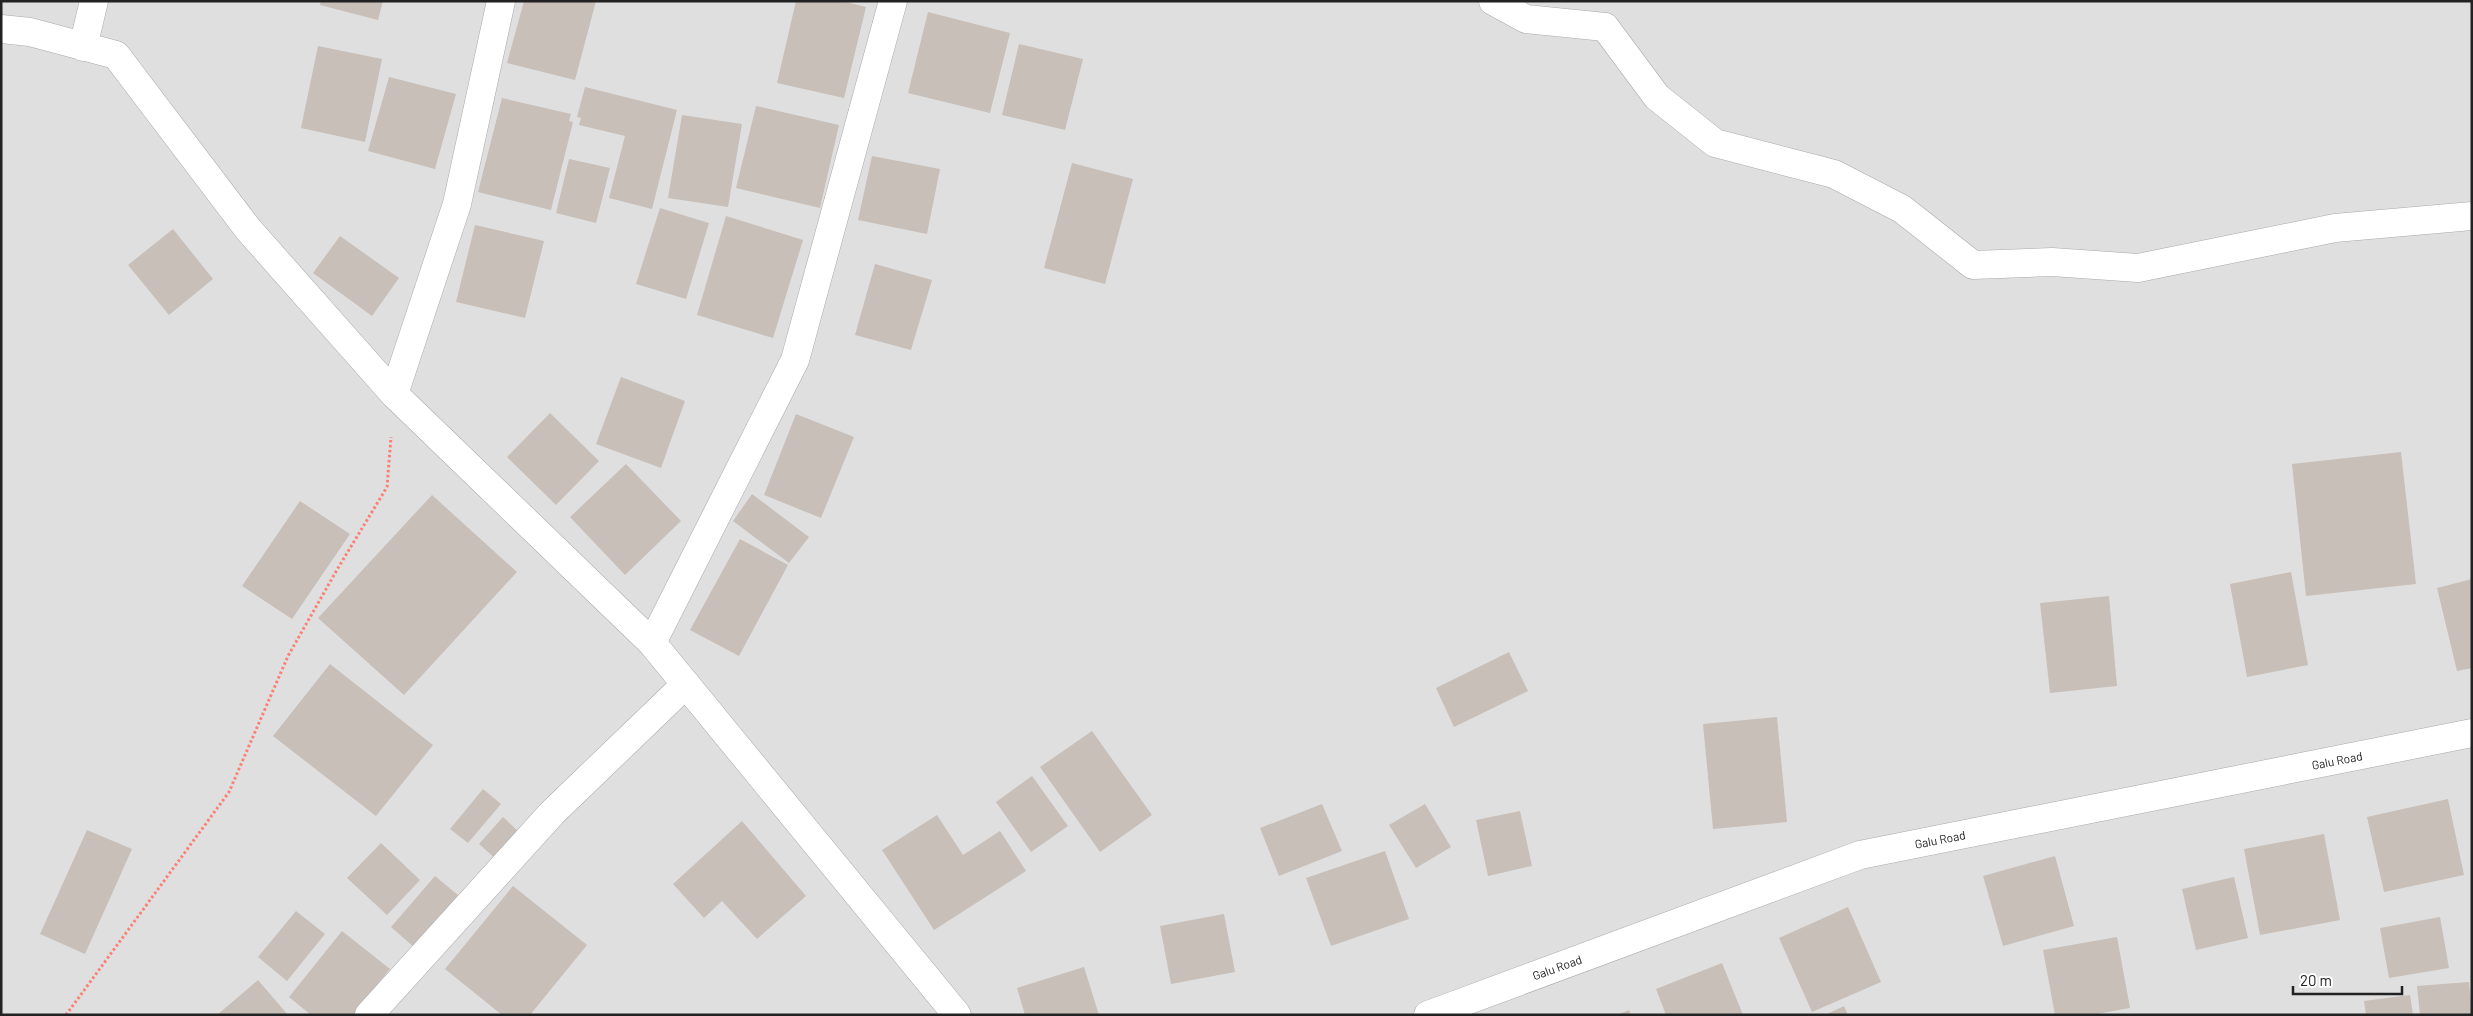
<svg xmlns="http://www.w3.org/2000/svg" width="2473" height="1016" viewBox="0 0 2473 1016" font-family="Barlow,sans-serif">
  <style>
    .residential { fill: #e0dfdf }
    .building { fill: #c7bfb8 }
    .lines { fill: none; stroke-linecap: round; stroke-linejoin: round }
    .minor-casing { stroke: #a9a9a9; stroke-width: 29 }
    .path { stroke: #fa8072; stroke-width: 3; stroke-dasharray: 2.5 2.5; stroke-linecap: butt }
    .minor { stroke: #fff; stroke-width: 28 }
    .labels { text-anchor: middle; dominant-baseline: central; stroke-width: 4; stroke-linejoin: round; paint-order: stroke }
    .street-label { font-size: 12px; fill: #222; stroke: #fff }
  </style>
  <rect width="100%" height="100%" fill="#f2efe9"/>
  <!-- residential -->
  <path class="residential" d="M 1,1 L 2472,1 L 2472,1015 L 1,1015 Z"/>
  <!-- building -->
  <path class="building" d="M 321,1 L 383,1 L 378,20 L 320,5 Z
    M 524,1 L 596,1 L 575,80 L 507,63 Z
    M 796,1 L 842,1 L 866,7 L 844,98 L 777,83 Z
    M 928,12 L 1010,33 L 990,113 L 908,93 Z
    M 1019,44 L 1083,59 L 1065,130 L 1002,115 Z
    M 318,46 L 382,59 L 365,142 L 301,128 Z
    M 389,77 L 456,94 L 435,169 L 368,151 Z
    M 585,87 L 677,110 L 652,209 L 609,198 L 625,136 L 579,125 L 581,118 L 577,117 Z
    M 502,98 L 571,114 L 569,121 L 573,122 L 551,210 L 478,192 Z
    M 756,106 L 839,125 L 820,208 L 736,188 Z
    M 682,115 L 742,124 L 728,207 L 668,198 Z
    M 872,156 L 940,169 L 927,234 L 858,220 Z
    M 569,159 L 610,168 L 596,223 L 556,213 Z
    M 1072,163 L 1133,179 L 1105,284 L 1044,268 Z
    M 660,208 L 709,223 L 686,299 L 636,284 Z
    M 726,216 L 803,240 L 773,338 L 697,315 Z
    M 475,225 L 544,241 L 525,318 L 456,302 Z
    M 173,229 L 213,279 L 169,315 L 128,265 Z
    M 340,236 L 399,278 L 372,316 L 313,273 Z
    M 875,264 L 932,280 L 911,350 L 855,335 Z
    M 621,377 L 685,401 L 661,468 L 596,444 Z
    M 550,413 L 599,461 L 556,505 L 507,457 Z
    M 796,414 L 854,437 L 821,518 L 764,495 Z
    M 2401,452 L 2416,584 L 2306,596 L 2292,464 Z
    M 626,464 L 681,521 L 625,575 L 570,517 Z
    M 752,494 L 809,537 L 789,563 L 733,521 Z
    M 432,495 L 517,572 L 404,695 L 318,618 Z
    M 300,501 L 350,534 L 292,619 L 242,586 Z
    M 740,539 L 788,565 L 739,656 L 690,630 Z
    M 2291,572 L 2308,665 L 2247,677 L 2230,584 Z
    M 2472,579 L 2472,668 L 2457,671 L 2437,588 Z
    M 2109,596 L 2117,686 L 2050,693 L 2040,603 Z
    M 1509,652 L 1528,691 L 1454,727 L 1436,688 Z
    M 330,664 L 433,745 L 376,816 L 273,736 Z
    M 1777,717 L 1787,822 L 1713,829 L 1703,724 Z
    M 1092,731 L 1152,815 L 1100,852 L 1040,767 Z
    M 1032,776 L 1068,826 L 1031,852 L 996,802 Z
    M 483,789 L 501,804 L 468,843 L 450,829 Z
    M 2448,799 L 2464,875 L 2384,892 L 2367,817 Z
    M 1322,804 L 1342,851 L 1279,876 L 1260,828 Z
    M 1425,804 L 1451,847 L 1416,868 L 1389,825 Z
    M 1520,811 L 1532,866 L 1488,876 L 1476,820 Z
    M 937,815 L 963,855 L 1000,831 L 1026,871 L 934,930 L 882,850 Z
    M 503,817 L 521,834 L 497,860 L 479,844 Z
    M 742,821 L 806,896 L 757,939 L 722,901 L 704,918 L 673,884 Z
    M 87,830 L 132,849 L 85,954 L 40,934 Z
    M 2324,834 L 2340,920 L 2260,935 L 2244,849 Z
    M 381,843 L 420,880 L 387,915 L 347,878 Z
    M 1385,851 L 1409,919 L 1331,946 L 1306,878 Z
    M 2055,856 L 2074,926 L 2003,946 L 1983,876 Z
    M 435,876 L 459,896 L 415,948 L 391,927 Z
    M 2234,877 L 2248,938 L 2196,950 L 2182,889 Z
    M 513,886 L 587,945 L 530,1015 L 502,1015 L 445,969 Z
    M 1848,907 L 1881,982 L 1812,1012 L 1779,938 Z
    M 296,911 L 325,934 L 287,981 L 258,957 Z
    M 1224,914 L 1235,972 L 1171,984 L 1160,926 Z
    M 2440,917 L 2449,968 L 2389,978 L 2380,928 Z
    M 342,931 L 390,969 L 353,1015 L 311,1015 L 289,997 Z
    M 2117,937 L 2130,1008 L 2091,1015 L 2055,1015 L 2043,950 Z
    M 1722,963 L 1743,1015 L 1666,1015 L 1656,989 Z
    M 1084,967 L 1099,1015 L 1025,1015 L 1017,988 Z
    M 258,980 L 288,1015 L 217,1015 Z
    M 2469,982 L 2472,1015 L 2420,1015 L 2417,986 Z
    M 2410,995 L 2413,1015 L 2366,1015 L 2364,1001 Z
    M 1844,1006 L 1848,1015 L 1825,1015 Z
    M 1629,1010 L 1631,1015 L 1617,1015 Z"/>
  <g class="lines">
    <!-- minor casing -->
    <g class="minor-casing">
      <path id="minor" d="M 1493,1 L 1526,19 L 1605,27 L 1657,97 L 1715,143 L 1834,174 L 1902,209 L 1973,265 L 2052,262 L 2138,268 L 2335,228 L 2472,216
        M 1,29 L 30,32 L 116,55 L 248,229 L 394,394 L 652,643 L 957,1015
        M 83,47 L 94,1
        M 394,394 L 457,204 L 501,1
        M 652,643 L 795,360 L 893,1
        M 369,1015 L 552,813 L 686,684
        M 1428,1015 L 1860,855 L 2472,733"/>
    </g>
    <!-- path -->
    <path class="path" d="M 66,1015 L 229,792 L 288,656 L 338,568 L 387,487 L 391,437"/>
    <!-- minor -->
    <use href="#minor" class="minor"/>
  </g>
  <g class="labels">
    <!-- street labels -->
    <g class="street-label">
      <text transform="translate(2337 760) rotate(-11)">Galu Road</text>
      <text transform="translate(1940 839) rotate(-11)">Galu Road</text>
      <text transform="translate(1557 967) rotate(-20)">Galu Road</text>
    </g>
  </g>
  <!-- border -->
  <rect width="2473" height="1016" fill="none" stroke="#222222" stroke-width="5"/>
  <!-- scale -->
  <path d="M2293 986v8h109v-8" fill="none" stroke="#222222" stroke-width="2.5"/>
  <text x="2300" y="986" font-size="15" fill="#222222" stroke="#ffffff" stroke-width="4" paint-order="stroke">20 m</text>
</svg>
